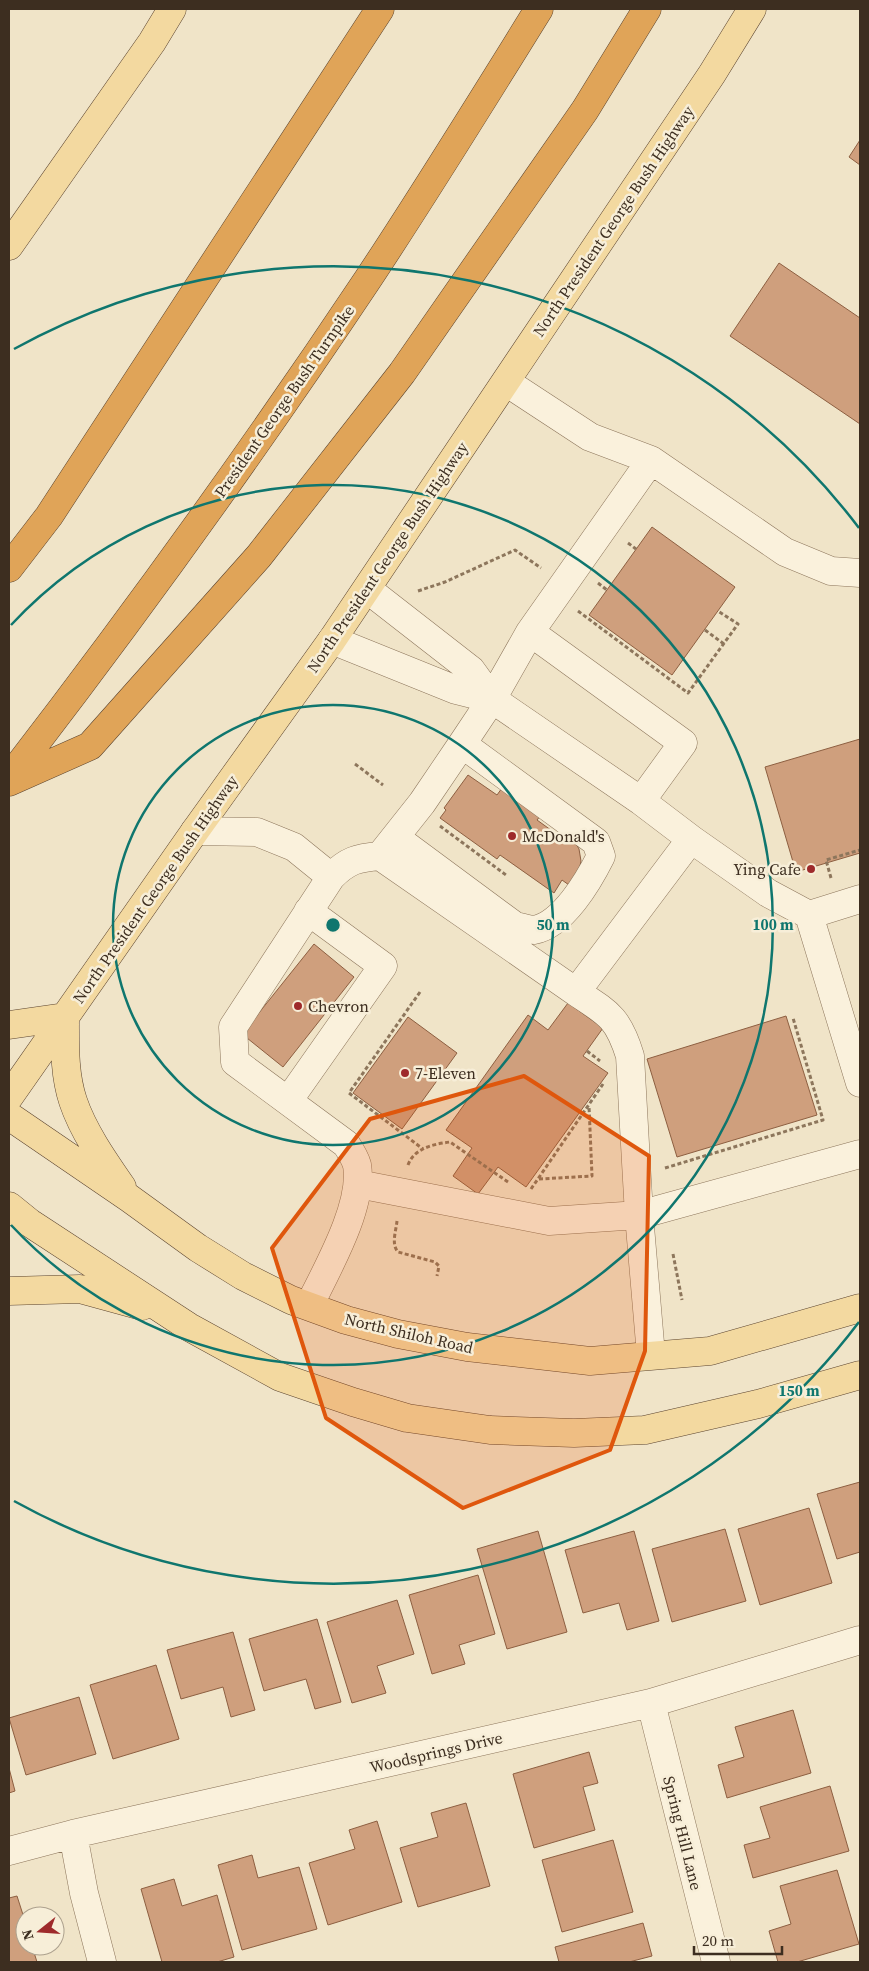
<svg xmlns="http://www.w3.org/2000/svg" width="869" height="1971" viewBox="0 0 869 1971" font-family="'Source Serif 4',serif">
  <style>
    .building { fill: #cf9f7d; stroke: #8d5f41 }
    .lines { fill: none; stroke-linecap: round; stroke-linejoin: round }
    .minor-casing { stroke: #8d765c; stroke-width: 29 }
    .major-casing { stroke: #5b4430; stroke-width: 29 }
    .highway-casing { stroke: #5b4430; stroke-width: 29 }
    .path { stroke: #8d765c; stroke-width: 3; stroke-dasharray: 4 2.5; stroke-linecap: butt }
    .minor { stroke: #faf1dc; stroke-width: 28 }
    .major { stroke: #f3d9a0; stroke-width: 28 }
    .highway { stroke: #e0a458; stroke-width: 28 }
    .marked { fill: #df570d; fill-opacity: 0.2; stroke: #df570d; stroke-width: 4; stroke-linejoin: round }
    .ring { fill: none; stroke: #0f766e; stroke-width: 2.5 }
    .poi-dot { fill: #9e2a2b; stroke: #f7eed8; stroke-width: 2 }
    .labels { text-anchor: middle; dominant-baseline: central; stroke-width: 5; stroke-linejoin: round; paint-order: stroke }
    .street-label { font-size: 16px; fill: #3d2e20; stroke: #f7eed8 }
    .poi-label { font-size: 16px; fill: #3d2e20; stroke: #f7eed8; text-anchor: start }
    .centre { fill: #0f766e; stroke: #f7eed8; stroke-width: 2.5 }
    .ring-label { font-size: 15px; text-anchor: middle; font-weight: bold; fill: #0f766e; stroke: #f7eed8; stroke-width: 5; stroke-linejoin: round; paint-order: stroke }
  </style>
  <rect width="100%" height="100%" fill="#f0e4c8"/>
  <!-- building -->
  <path class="building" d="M 860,140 L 860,165 L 849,157 Z
    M 779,263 L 860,318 L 860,424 L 730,336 Z
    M 652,527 L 735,587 L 672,675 L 589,615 Z
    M 860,739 L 860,853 L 796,872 L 765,767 Z
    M 468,775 L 497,795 L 502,788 L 541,815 L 537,820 L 562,838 L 565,834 L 574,840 L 579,849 L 581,861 L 579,871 L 569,885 L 562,880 L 554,893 L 500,855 L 497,859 L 440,818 L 446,810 L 444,808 Z
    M 314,944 L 354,977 L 283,1067 L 242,1034 Z
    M 568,1003 L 603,1028 L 583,1056 L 608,1073 L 526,1187 L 498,1167 L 478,1194 L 453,1176 L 472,1148 L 446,1130 L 528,1015 L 548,1030 Z
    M 786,1016 L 817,1115 L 677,1157 L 647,1059 Z
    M 408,1017 L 457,1053 L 402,1129 L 353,1093 Z
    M 860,1482 L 860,1552 L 837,1559 L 817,1494 Z
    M 809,1508 L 832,1583 L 760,1605 L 738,1529 Z
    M 725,1529 L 746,1601 L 672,1622 L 652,1549 Z
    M 538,1531 L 567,1632 L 507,1649 L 477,1549 Z
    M 634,1531 L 659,1621 L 627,1630 L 619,1603 L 583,1613 L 565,1550 Z
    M 478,1575 L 495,1634 L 459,1645 L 465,1664 L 432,1674 L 409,1595 Z
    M 397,1600 L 414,1654 L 377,1666 L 386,1693 L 352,1703 L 327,1622 Z
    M 317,1619 L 341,1702 L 315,1709 L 306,1679 L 264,1691 L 249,1639 Z
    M 233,1632 L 255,1710 L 231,1717 L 223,1687 L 181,1699 L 167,1650 Z
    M 156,1665 L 179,1739 L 113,1759 L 90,1685 Z
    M 79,1697 L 96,1754 L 26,1775 L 9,1718 Z
    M 793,1710 L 811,1773 L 727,1798 L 718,1765 L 744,1757 L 735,1727 Z
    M 589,1752 L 598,1783 L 583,1787 L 595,1830 L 534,1848 L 513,1774 Z
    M 9,1768 L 15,1791 L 9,1793 Z
    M 830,1786 L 849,1851 L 753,1878 L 744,1845 L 770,1838 L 760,1807 Z
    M 466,1803 L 490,1886 L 418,1907 L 400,1848 L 438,1837 L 431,1813 Z
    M 377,1821 L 402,1902 L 328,1925 L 309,1863 L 355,1849 L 349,1830 Z
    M 613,1840 L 633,1912 L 562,1932 L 542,1860 Z
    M 252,1855 L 258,1878 L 299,1867 L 317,1929 L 242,1950 L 218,1865 Z
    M 837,1870 L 859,1944 L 797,1962 L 778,1962 L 769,1931 L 791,1924 L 780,1886 Z
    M 174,1879 L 182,1906 L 217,1895 L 234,1957 L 217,1962 L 162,1962 L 141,1889 Z
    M 17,1896 L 25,1921 L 25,1946 L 32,1946 L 37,1962 L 9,1962 L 9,1898 Z
    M 643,1923 L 652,1956 L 629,1962 L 559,1962 L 555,1947 Z"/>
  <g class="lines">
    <!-- minor casing -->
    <g class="minor-casing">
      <path id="minor" d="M 506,382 L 590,437 L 651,460 L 785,552 L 831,571 L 860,573
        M 367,589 L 471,670 L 492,699 L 641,801 L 691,839 L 768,893 L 809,915 L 860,1083
        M 530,632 L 683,743 L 641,801
        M 332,640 L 456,690 L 492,699
        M 195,831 L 257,832 L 294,847 L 331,877
        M 396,838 L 515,926 C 521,927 529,930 534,930 C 563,925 589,880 601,856 L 596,842 L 462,744
        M 691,839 L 576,992 C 608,1013 618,1017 630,1056 L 639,1215 L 860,1154
        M 380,856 L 422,803 L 462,744 L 492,699 L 530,632 L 651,460
        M 809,915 L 860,899
        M 288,1101 L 383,966 L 308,911
        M 358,1184 L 549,1221 L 639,1215 L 651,1355
        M 309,1306 C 327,1269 364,1205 357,1165 C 355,1158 350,1150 346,1144 L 235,1062 L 233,1027 L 331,877 C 348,860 357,858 380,856 L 576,992
        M 651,1703 L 716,1962
        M 73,1834 L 84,1893 L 102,1962
        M 9,1851 L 73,1834 L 651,1703 L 860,1640"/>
    </g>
    <!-- major casing -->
    <g class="major-casing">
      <path id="major" d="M 9,246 L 152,42 L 172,9
        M 9,1025 L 65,1017 C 65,1045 64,1074 73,1101 C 83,1131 104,1161 122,1187
        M 9,1097 L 195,831 L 332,640 L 712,74 L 752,9
        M 9,1116 L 129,1198 L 198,1248 L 243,1276 L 291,1300 L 346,1320 L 398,1334 L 467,1347 L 590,1361 L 710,1351 L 860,1308
        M 9,1206 L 30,1223 L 189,1327 L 280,1377 L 353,1402 L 407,1418 L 490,1430 L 574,1433 L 645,1430 L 758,1404 L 860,1375
        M 9,1291 L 80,1289 L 142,1306"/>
    </g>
    <!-- highway casing -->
    <g class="highway-casing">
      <path id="highway" d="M 9,568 L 49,516 L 380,9
        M 9,778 C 134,616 254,450 368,279 C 427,190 483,99 539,9
        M 9,782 L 90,746 L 259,556 L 402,373 L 585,110 L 647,9"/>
    </g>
    <!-- path -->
    <path class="path" d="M 628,543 L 636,549
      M 598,583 L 607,590
      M 418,591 L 445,582 L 515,550 L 541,568
      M 578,611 L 688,693 L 738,624 L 718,611
      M 705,630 L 724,644
      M 355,764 L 383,785
      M 440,826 L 506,875
      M 831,878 L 826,860 L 860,850
      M 420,992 L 349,1093 L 423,1149
      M 587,1051 L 600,1061
      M 408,1165 C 414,1148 434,1144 450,1142 L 508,1182
      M 665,1168 L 823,1120 L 793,1018
      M 539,1179 L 592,1176 L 589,1106
      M 531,1189 L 603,1084
      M 397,1221 C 396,1231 391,1244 398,1252 L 435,1262 L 439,1266 L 437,1276
      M 673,1254 L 682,1300"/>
    <!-- minor -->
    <use href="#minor" class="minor"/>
    <!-- major -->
    <use href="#major" class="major"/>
    <!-- highway -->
    <use href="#highway" class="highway"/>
  </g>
  <!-- marked area -->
  <path class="marked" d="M 524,1076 L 649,1156 L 645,1351 L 610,1450 L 463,1508 L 326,1418 L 272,1248 L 370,1119 Z"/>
  <!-- distance rings -->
  <g class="ring">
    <circle cx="333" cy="925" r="220"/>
    <path d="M11 625A440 440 0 1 1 11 1225"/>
    <path d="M859 1322A659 659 0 0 1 14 1501M14 349A659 659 0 0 1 859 528"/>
  </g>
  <!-- markers -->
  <g class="poi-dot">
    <circle cx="512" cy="836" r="5"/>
    <circle cx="811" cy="869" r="5"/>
    <circle cx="298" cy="1006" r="5"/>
    <circle cx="405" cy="1073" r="5"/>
  </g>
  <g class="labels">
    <!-- street labels -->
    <g class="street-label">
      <text transform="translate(613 221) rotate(-56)">North President George Bush Highway</text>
      <text transform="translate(284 401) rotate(-55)">President George Bush Turnpike</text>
      <text transform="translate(387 557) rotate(-56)">North President George Bush Highway</text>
      <text transform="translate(155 889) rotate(-55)">North President George Bush Highway</text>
      <text transform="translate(409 1333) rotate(13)">North Shiloh Road</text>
      <text transform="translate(436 1752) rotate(-13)">Woodsprings Drive</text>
      <text transform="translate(683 1833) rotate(76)">Spring Hill Lane</text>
    </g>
    <!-- poi labels -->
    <g class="poi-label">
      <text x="522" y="836">McDonald's</text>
      <text x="801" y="869" text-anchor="end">Ying Cafe</text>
      <text x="308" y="1006">Chevron</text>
      <text x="415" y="1073">7-Eleven</text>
    </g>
  </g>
  <circle cx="333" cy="925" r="8" class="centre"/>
  <g class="ring-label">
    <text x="553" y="930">50 m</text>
    <text x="773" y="930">100 m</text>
    <text x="799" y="1396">150 m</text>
  </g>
  <!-- border -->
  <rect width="869" height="1971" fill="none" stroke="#3d2e20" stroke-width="20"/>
  <!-- north arrow -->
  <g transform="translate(40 1931) rotate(253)"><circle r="24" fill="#f7eed8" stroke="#ada18e"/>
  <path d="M0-4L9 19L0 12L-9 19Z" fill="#9e2a2b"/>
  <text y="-8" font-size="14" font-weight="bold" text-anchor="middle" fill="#3d2e20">N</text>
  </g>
  <!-- scale -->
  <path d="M694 1946v8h88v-8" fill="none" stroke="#3d2e20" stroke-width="2.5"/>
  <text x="702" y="1946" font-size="15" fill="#3d2e20" stroke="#f7eed8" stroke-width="4" paint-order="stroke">20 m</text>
</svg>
